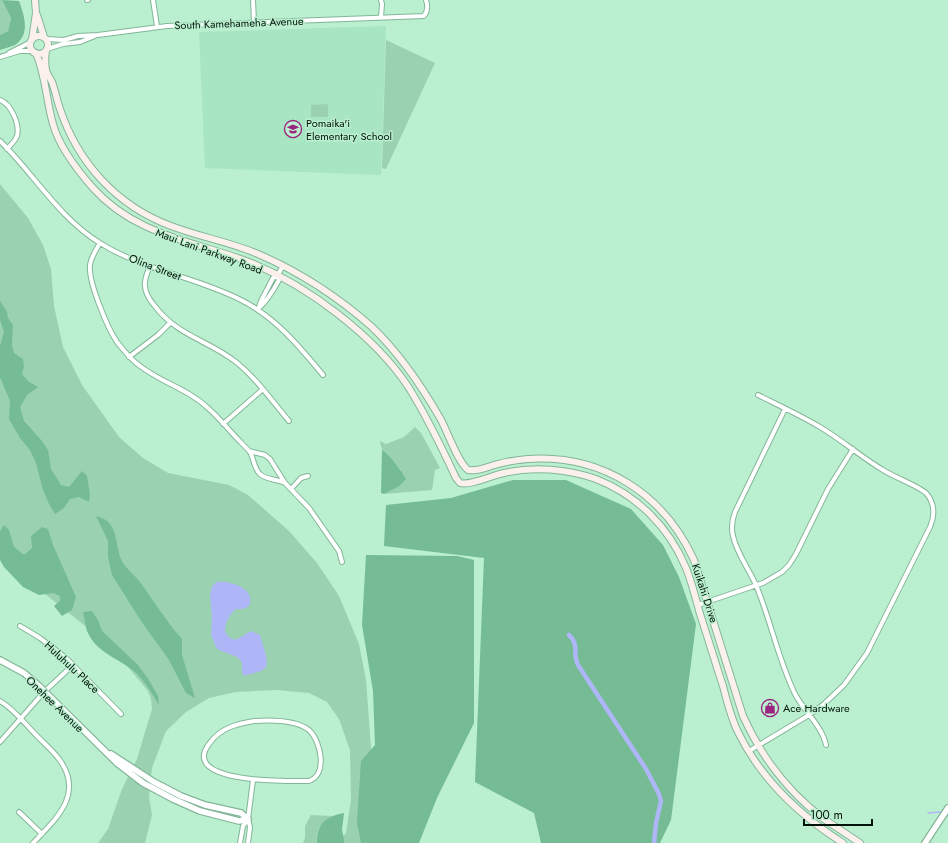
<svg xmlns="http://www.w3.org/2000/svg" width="948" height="843" viewBox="0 0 948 843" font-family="Jost,sans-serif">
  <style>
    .built { fill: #a8e5c2 }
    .green { fill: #9ad1b1 }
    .forest { fill: #75bc95 }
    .water { fill: #aeb6f7 }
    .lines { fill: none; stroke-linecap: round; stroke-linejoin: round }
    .stream { stroke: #aeb6f7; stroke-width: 1.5 }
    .canal { stroke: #aeb6f7; stroke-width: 4.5 }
    .minor-casing { stroke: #83b699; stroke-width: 6 }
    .tertiary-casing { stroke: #83b699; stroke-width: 8 }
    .secondary-casing { stroke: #83b699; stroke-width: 8 }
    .minor { stroke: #fff; stroke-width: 4 }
    .tertiary { stroke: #fff; stroke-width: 5.5 }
    .secondary { stroke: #fcf0ec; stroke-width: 6 }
    .labels { text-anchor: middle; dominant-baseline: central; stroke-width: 3; stroke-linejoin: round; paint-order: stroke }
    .street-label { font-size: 11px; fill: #02140a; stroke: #baefcf }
    .poi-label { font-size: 11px; fill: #02140a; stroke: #baefcf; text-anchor: start }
  </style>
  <rect width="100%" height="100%" fill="#baefcf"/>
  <!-- built -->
  <path class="built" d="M 386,26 L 381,175 L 205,168 L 199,32 Z"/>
  <!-- green -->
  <path class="green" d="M 0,0 L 2,0 L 11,18 L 8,31 L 0,35 Z
    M 386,40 L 435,63 L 386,169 L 382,168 Z
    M 328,104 L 328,117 L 311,117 L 311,105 Z
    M 0,184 L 28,218 L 43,245 L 51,269 L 54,306 L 63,347 L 82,385 L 119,437 L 143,458 L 168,473 L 229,485 L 248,495 L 289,531 L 317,563 L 339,596 L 359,644 L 366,680 L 378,843 L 337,843 L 346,833 L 351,800 L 350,750 L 339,719 L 327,702 L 309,693 L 277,690 L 236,692 L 209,698 L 186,712 L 166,731 L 152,768 L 149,797 L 152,815 L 145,843 L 98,843 L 108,829 L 122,789 L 137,759 L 152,709 L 151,699 L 148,691 L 124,662 L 94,633 L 35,586 L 0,539 Z
    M 415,427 L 421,433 L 440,468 L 435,470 L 432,490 L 384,494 L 398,487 L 401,470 L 387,454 L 382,450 L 380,441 L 386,444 L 404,437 Z
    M 311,815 L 332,816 C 320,824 317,827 317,843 L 303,843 L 305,838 L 305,826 Z"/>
  <!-- forest -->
  <path class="forest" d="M 2,0 L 19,1 C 24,15 31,34 15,45 C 11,47 5,48 0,50 L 0,35 L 8,31 L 11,18 Z
    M 0,301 L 7,312 L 8,318 L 13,325 L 12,345 L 14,353 L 23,359 L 24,366 L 22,374 L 29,382 L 38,387 L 27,395 L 20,407 L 24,421 L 42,441 L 48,450 L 51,469 L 61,485 L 69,487 L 82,471 L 87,476 L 90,495 L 89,502 L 79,497 L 70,499 L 64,508 L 55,514 L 49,504 L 43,490 L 36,463 L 30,450 L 20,438 L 9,419 L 10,401 L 0,377 L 0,346 L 4,332 L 0,320 Z
    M 382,450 C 391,456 401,470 406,479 L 398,487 L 384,494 L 381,493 Z
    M 513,480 L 566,480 L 631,509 L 663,545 L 679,577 L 696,624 L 671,820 L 660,843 L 541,843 L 534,813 L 475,782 L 484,558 L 384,546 L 386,505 L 451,498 Z
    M 96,516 C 120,521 114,545 122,561 C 126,569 135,575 140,582 C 154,601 166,621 182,639 L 182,655 L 195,698 L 186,693 L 169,660 L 141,621 L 112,575 L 108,557 L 108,541 Z
    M 4,525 L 9,530 L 14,547 L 24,555 L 32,548 L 31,536 L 42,527 L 48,529 L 53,545 L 76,597 L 72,610 L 62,616 L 54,606 L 60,601 L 60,596 L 53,593 L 39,595 L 23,587 L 4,567 L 0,560 L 0,531 Z
    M 366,555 L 457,556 L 474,560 L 474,723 L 437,798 L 419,843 L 361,843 L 357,823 L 361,761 L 375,745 L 373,691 L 362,625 Z
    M 92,611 L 98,620 L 102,631 L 138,665 L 149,680 L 158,696 L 159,705 C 152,694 145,681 135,672 C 120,659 97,653 88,633 C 85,627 85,619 83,612 Z
    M 344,813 L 342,830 L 344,839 L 344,843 L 317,843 C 317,823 325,817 344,813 Z"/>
  <!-- water -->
  <path class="water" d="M 217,582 C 230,580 257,589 249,606 L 243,609 L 236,609 C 230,614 225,623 225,631 C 233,647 241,636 251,631 L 260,635 C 262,645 269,658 266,667 L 261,671 L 244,676 L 242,673 L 242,663 L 240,660 L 237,657 L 219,650 L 216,647 L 211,635 L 212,617 L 210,596 L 212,586 Z"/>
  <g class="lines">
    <!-- stream -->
    <path class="stream" d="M 928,813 L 941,812"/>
    <!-- canal -->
    <path class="canal" d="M 569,635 C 580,645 572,654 578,665 L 646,769 L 659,794 L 661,801 L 656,823 L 654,843"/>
    <!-- minor casing -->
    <g class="minor-casing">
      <path id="minor" d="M 87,0 L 88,0
        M 153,0 L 157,26
        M 253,0 L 254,22
        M 381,0 L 382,4 L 381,17
        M 46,39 L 64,40 L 78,36 L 98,35 L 167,26 L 424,16 C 428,11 428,6 426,0
        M 47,49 L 63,44 L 80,42 L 95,36
        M 9,53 L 31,42
        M 0,57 L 20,51 L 33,51
        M 0,100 C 11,104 20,124 17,136 C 15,141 11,145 7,149
        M 0,141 C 34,174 59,218 100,243 C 143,270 196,277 241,300 C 275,317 299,346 323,375
        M 100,243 C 96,250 91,257 90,265 C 88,282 108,329 117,342 C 124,351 131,360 140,366 C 162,383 188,389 208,408 C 217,416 225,425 233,434 C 238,440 245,446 250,452 C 254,459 254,469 260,474 C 266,480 277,479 285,483
        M 150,266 C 148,271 145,277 145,283 C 144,292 149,299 154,305 C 177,336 208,340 236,362 C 257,379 272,401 289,421
        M 260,307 C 268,300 274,289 279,280 L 277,276
        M 258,310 L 261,301 L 273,278 L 277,276 L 283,266
        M 129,357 L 158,335 L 170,323
        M 785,409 L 735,512 C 732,520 731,528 733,536 C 737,554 749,569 756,585 C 771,621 778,659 795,694 C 804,711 822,726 826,745
        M 223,424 L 263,389
        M 249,451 L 265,455 L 270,459 L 285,483 L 309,508 L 339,551 L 342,562
        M 291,489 L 301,478 L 308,476
        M 698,605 L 763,583 L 782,572 L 789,565 L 796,554 L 828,489 L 853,449
        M 20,626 L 40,638 L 66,658 L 121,714
        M 0,701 C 14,709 26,725 38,737 C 45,744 53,751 59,759 C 85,794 56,819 33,843
        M 254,721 C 269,720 296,720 309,730 C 321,741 328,775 309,781 C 289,781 179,784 209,744 C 220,728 236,724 254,721 Z
        M 0,742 L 44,692 L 73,665
        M 749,751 L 809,715 L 824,704 L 844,685 L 867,653 L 930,527 C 935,516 935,503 926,493 C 918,486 894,477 883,470 C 861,457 842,440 820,427 C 800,415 778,405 758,395
        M 19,812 L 42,834
        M 240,843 L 243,826 L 248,819
        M 248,843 L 250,827 L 248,819 L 253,780"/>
    </g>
    <!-- tertiary casing -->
    <g class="tertiary-casing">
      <path id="tertiary" d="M 0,660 L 24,673 L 38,685 L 117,763 L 143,783 L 173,799 L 200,811 L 239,821 L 248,819
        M 111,754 L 154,782 L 181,796 L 205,805 L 241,813 L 248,819
        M 925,843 L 948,808"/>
    </g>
    <!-- secondary casing -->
    <g class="secondary-casing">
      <path id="secondary" d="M 37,15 L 44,37
        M30 45a9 9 0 1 1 18 0a9 9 0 1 1-18 0Z
        M 32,40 L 36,13 L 35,0
        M 46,51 C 45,57 45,64 46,70 C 47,74 50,78 52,82 C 55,90 57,100 60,109 C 78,163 117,206 171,226 C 200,237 230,242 258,254 C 300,272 338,297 372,327 C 399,353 421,385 440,418 C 448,432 457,461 468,470 C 478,472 489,466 498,464 C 508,461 518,460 528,459 C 602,454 664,494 694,560 L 743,716 C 761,756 789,793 824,819 C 836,827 848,835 860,843
        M 36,53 C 46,76 46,100 53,124 C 59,146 78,171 93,188 C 135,235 193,241 249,262 C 307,285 375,336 409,388 C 427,417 442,448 456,478 L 460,483 C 470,486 493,475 504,473 C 533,466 568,469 596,479 C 637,495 669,527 686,568 C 692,583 696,599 700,614 C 708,638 715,662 723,686 C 727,702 731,718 738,732 C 761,779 799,815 843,843"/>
    </g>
    <!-- minor -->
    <use href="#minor" class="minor"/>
    <!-- tertiary -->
    <use href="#tertiary" class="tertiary"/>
    <!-- secondary -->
    <use href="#secondary" class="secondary"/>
  </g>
  <!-- icons -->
  <defs>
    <g id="school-ring" transform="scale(0.9)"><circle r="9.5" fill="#baefcf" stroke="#9a247f" stroke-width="1.5"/><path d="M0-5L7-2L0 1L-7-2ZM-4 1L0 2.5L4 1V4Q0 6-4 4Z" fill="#9a247f"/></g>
    <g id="shop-ring" transform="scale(0.9)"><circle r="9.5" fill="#baefcf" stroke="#9a247f" stroke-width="1.5"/><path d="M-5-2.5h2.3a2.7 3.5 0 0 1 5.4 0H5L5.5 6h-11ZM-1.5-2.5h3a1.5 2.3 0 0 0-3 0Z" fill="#9a247f"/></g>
  </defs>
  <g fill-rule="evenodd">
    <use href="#school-ring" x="293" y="129"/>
    <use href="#shop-ring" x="770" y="708"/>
  </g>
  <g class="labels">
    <!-- street labels -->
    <g class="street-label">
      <text transform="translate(239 23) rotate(-2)">South Kamehameha Avenue</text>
      <text transform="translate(209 251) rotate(20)">Maui Lani Parkway Road</text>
      <text transform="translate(155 267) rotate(21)">Olina Street</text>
      <text transform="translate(705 593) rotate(72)">Kuikahi Drive</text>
      <text transform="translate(72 667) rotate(43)">Huluhulu Place</text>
      <text transform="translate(55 704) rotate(44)">Onehee Avenue</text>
    </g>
    <!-- poi labels -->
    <g class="poi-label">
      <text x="306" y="123">Pomaika'i<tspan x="306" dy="13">Elementary School</tspan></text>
      <text x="783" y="708">Ace Hardware</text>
    </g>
  </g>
  <!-- scale -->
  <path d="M804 819v6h68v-6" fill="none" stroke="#02140a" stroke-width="2"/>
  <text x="810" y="819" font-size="12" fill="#02140a" stroke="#baefcf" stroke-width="3" paint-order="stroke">100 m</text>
</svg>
